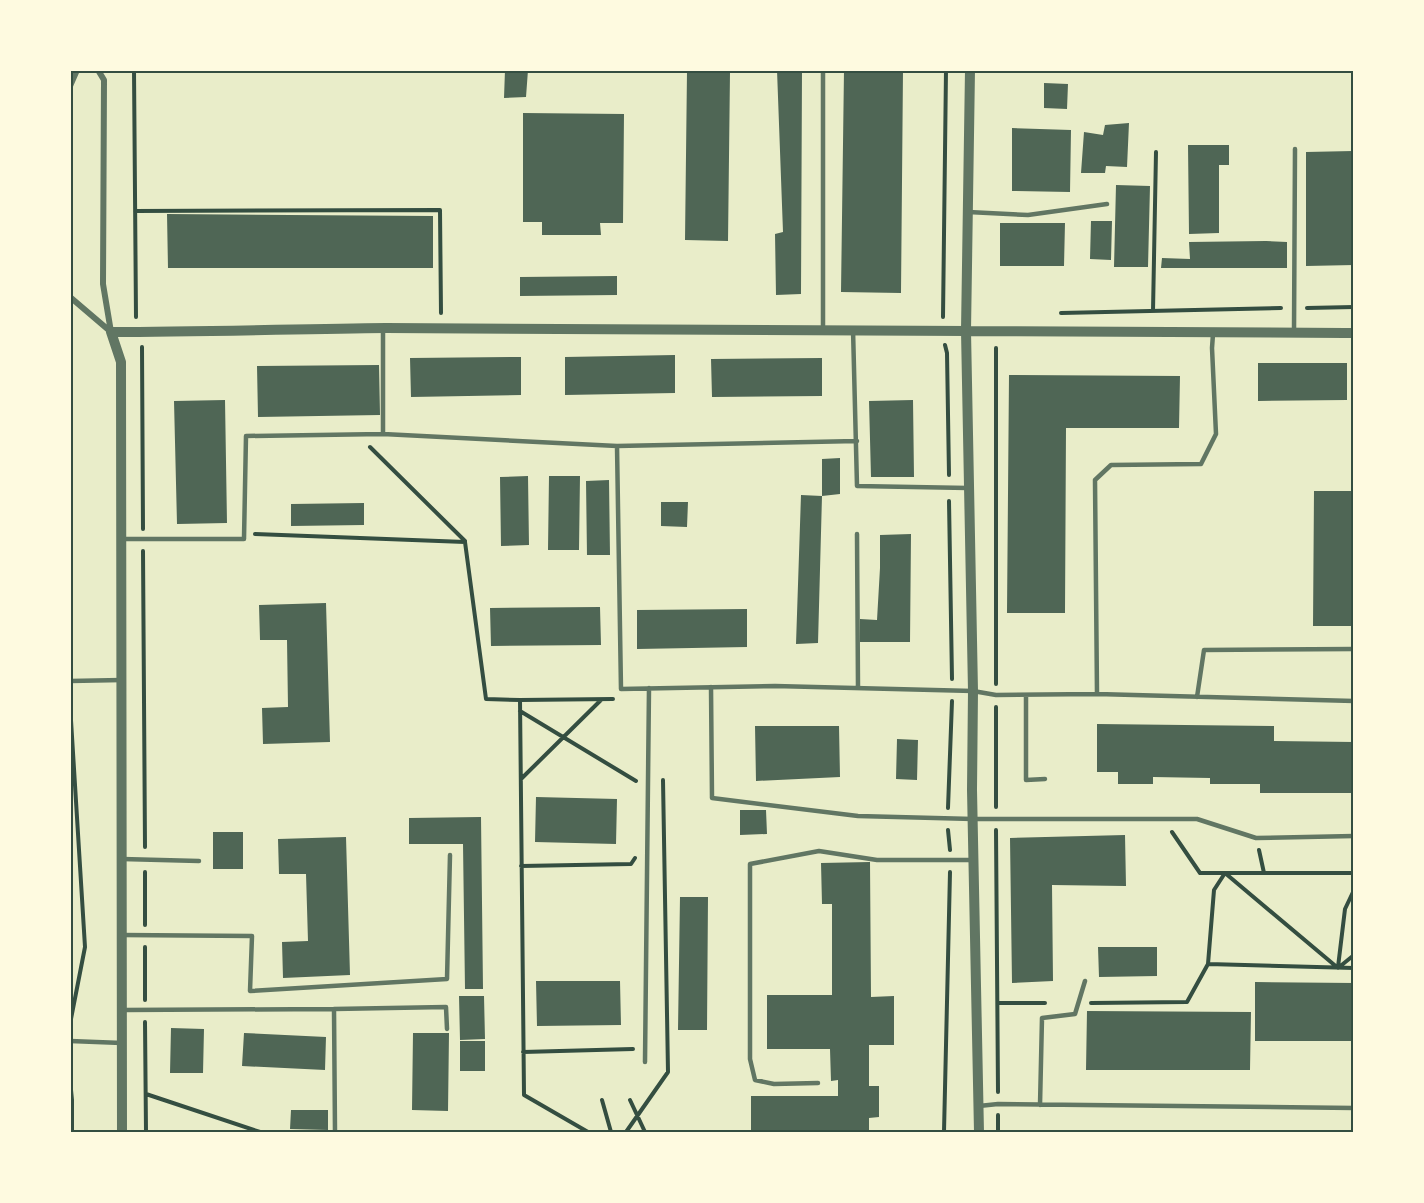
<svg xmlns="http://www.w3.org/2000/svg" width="1424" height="1203" viewBox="0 0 1424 1203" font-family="'Open Sans',sans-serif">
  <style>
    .building { fill: #4f6655 }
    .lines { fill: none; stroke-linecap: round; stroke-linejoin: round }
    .path { stroke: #344e41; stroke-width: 4 }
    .service { stroke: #617663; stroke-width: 4.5 }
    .minor { stroke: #617663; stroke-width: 6 }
    .tertiary { stroke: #617663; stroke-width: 10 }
    .neatline { fill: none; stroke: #344e41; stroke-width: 2 }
  </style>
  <rect width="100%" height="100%" fill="#e9edc9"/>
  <!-- building -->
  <path class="building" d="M 505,70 L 528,70 L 526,97 L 504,98 Z
    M 777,70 L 802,70 L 801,294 L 776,295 L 775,234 L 783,232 Z
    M 844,70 L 903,70 L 901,293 L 841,292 Z
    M 687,71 L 730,72 L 728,241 L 685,240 Z
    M 1044,83 L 1068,84 L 1067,109 L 1044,108 Z
    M 523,113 L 624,114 L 623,223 L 600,223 L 601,235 L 542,235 L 542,222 L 523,222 Z
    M 1129,123 L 1127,167 L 1106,166 L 1105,173 L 1081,173 L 1084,132 L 1103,135 L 1105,125 Z
    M 1012,128 L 1071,130 L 1070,192 L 1012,191 Z
    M 1188,145 L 1229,145 L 1229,165 L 1219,165 L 1219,233 L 1189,234 Z
    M 1353,151 L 1354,265 L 1306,266 L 1306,152 Z
    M 1116,185 L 1150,186 L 1148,267 L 1114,267 Z
    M 167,214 L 433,216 L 433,268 L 168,268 Z
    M 1091,221 L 1112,221 L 1111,260 L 1090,259 Z
    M 1000,223 L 1065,223 L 1064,266 L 1000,266 Z
    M 1266,241 L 1287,242 L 1287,268 L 1161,268 L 1162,258 L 1190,259 L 1189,242 Z
    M 617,276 L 617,295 L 520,296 L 520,277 Z
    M 675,355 L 675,393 L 565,395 L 565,357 Z
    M 521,357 L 521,395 L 411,397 L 410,358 Z
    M 822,358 L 822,396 L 712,397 L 711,359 Z
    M 1258,363 L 1347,363 L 1347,400 L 1258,401 Z
    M 379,365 L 380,415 L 258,417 L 257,366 Z
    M 1009,375 L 1180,376 L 1179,428 L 1066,428 L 1065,613 L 1007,613 Z
    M 225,400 L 227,523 L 177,524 L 174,401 Z
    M 913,400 L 914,477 L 871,477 L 869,401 Z
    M 840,458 L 840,494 L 822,496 L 818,643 L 796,644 L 801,495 L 822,496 L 822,459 Z
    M 528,476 L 529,545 L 501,546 L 500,477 Z
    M 549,476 L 580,476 L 579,550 L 548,550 Z
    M 609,480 L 610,555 L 587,555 L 586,481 Z
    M 1314,491 L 1354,491 L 1354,626 L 1313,626 Z
    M 661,502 L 688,502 L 687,527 L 661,526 Z
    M 364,503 L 364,525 L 291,526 L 291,504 Z
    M 911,534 L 910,642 L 860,642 L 860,619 L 877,620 L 880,568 L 880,535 Z
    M 326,603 L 330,742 L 263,744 L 262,708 L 288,707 L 287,640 L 260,640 L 259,605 Z
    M 600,607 L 601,645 L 491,646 L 490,608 Z
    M 747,609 L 747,647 L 637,649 L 637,610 Z
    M 1097,724 L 1274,726 L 1274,741 L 1354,742 L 1354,793 L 1260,793 L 1260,784 L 1210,784 L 1210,778 L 1153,777 L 1153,784 L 1118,784 L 1118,772 L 1097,772 Z
    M 755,726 L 839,726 L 840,777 L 756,781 Z
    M 897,739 L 918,740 L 917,780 L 896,779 Z
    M 536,797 L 617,799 L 616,844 L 535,842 Z
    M 740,810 L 766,810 L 767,834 L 740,835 Z
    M 481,817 L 483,989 L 465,989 L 463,844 L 409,844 L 409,818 Z
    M 213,832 L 243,832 L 243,869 L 213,869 Z
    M 1125,835 L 1126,886 L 1052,885 L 1053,981 L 1012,983 L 1010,838 Z
    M 346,837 L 350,975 L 283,978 L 282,942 L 308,941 L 306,874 L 279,874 L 278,839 Z
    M 870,862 L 871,997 L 894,996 L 894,1045 L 869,1045 L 869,1086 L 879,1086 L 879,1117 L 869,1118 L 869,1132 L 751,1132 L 751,1096 L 838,1096 L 838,1080 L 831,1081 L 830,1049 L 767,1049 L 767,995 L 832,995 L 832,904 L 822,904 L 821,863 Z
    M 680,897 L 708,897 L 707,1030 L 678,1030 Z
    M 1098,947 L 1157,947 L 1157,976 L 1099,977 Z
    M 536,981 L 620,981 L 621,1025 L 537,1026 Z
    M 1255,982 L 1354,983 L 1354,1041 L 1255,1041 Z
    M 459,996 L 484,996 L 485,1039 L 460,1040 Z
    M 1087,1011 L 1251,1012 L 1250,1070 L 1086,1070 Z
    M 171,1028 L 204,1029 L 203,1073 L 170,1073 Z
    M 244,1033 L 326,1037 L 325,1070 L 242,1066 Z
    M 413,1033 L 449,1033 L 448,1111 L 412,1110 Z
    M 460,1041 L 485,1041 L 485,1071 L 460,1071 Z
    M 291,1110 L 328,1110 L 328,1130 L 290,1129 Z"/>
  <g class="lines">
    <!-- path -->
    <path class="path" d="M 134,70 L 136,317
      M 135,211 L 440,210 L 441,313
      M 1307,308 L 1354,307
      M 1153,311 L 1156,152
      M 1061,313 L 1281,308
      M 943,317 L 946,70
      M 945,345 L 947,353 L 949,475
      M 142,347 L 143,529
      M 996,348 L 996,684
      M 370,447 L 465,541
      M 949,501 L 952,679
      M 255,534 L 465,542 L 486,699 L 520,700 L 524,1095 L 588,1132
      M 143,551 L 145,847
      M 520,700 L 613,699
      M 70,704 L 85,947 L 70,1024
      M 520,711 L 636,781
      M 521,779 L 601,700
      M 996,807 L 996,707
      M 948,808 L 952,701
      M 948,830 L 950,850
      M 996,830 L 998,1092
      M 1172,832 L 1200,873 L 1354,873
      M 1259,850 L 1264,873
      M 521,866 L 631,864 L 635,858
      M 145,872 L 145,925
      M 145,947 L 145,1000
      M 1208,964 L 1354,968
      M 1338,967 L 1345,909 L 1354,890
      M 998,1003 L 1045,1003
      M 1091,1003 L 1187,1002 L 1208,964 L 1214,890 L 1225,873 L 1338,968 L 1354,955
      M 145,1022 L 146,1132
      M 523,1052 L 633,1049
      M 70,1080 L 72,1100
      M 146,1094 L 260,1132
      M 72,1100 L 72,1132
      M 602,1100 L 611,1132
      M 630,1100 L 645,1132
      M 626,1132 L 668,1072 L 663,780
      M 944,1132 L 950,872
      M 998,1132 L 998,1115"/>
    <!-- service -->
    <path class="service" d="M 968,212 L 1028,215 L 1107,204
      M 383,329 L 383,434 L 617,446
      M 823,329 L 823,70
      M 853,329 L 857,486 L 968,488
      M 1294,333 L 1295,149
      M 857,441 L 617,446 L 621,689 L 775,686 L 973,691 L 996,695 L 1097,694 L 1095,480 L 1111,465 L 1201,464 L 1216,434 L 1212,348 L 1213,334
      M 857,534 L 858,688
      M 122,539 L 244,539 L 246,436 L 383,434
      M 70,681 L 122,680
      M 711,687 L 712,798 L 858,816 L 973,819 L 1197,819 L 1256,838 L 1354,836
      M 1097,694 L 1354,701
      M 1026,695 L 1026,780 L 1045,779
      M 1197,697 L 1204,650 L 1354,649
      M 122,859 L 199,861
      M 122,935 L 252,936 L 250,991 L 447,979 L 450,855
      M 124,1010 L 334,1009
      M 70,1041 L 122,1043
      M 645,1062 L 649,688
      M 818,1083 L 774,1084 L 755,1080 L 750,1059 L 750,864 L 819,851 L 877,860 L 974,860
      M 1040,1105 L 1042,1018 L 1075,1014 L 1085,981
      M 979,1106 L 998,1104 L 1354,1108
      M 335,1132 L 334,1009 L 446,1007 L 447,1029"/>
    <!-- minor -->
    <path class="minor" d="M 98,70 L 104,80 L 103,284 L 111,332
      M 70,86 L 77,70
      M 70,297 L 111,332"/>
    <!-- tertiary -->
    <path class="tertiary" d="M 970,70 L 966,331 L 973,691 L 972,790 L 979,1132
      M 122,1132 L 121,362 L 111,332 C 203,332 294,329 386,328 C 708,328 1031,332 1354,333"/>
  </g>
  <!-- border -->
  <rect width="1424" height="1203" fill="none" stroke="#fefae0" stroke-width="144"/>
  <rect x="72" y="72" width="1280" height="1059" class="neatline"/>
</svg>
